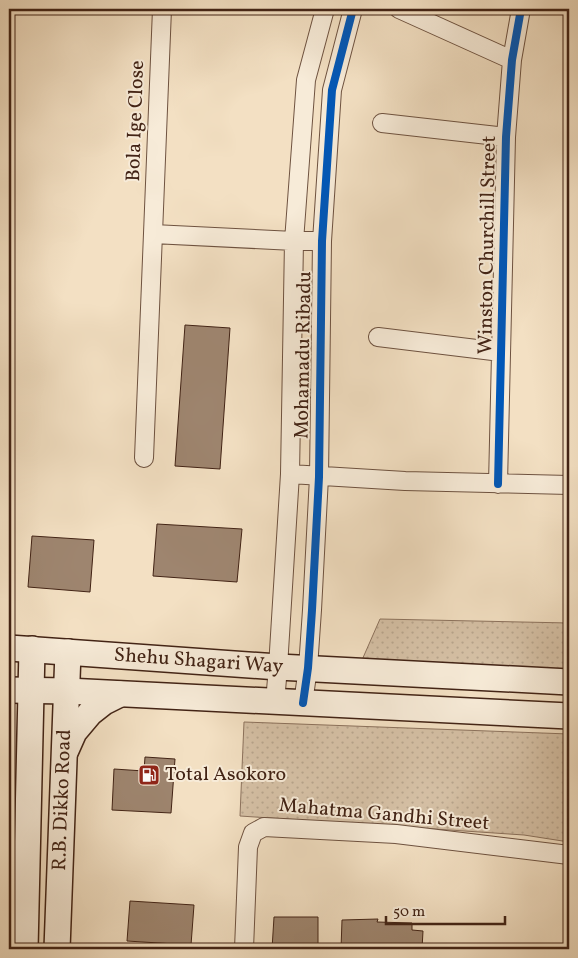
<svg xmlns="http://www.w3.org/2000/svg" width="578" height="958" viewBox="0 0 578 958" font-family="Vollkorn,serif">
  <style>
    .grass { fill: url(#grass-dots); stroke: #8c725d }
    .building { fill: #9e856f; stroke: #422315 }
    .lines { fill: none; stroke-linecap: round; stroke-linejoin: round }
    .street-casing { stroke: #6e5240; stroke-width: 20 }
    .secondary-casing { stroke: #422315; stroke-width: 28 }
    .street { stroke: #f7ebd8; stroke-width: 18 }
    .secondary { stroke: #f7ebd8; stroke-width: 25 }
    .cycleway-casing { stroke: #f7ebd8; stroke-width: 11 }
    .cycleway { stroke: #0057b8; stroke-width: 8 }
    .labels { text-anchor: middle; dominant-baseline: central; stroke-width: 4; stroke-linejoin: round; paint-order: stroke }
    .street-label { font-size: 20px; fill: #422315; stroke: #f7ebd8 }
    .poi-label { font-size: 20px; fill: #422315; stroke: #f7ebd8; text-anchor: start }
  </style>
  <defs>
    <pattern id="grass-dots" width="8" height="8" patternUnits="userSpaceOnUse" patternTransform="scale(1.25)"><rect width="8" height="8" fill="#d5c0a5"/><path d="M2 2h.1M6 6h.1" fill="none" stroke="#b8a58d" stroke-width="1.8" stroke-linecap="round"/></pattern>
  </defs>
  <rect width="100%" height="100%" fill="#f3e0c3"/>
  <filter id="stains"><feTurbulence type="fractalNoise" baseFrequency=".004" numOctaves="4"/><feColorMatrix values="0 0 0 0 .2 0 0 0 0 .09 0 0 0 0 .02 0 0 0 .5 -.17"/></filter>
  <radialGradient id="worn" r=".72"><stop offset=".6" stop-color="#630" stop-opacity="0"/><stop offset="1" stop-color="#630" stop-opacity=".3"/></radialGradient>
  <!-- grass -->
  <path class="grass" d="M 380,619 L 569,623 L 569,670 L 362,660 Z
    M 244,722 L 569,734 L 569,842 L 524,835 L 240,816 Z"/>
  <!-- building -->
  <path class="building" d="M 185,325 L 230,328 L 220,469 L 175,466 Z
    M 157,524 L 242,529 L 237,582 L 153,576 Z
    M 32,536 L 94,540 L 90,592 L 28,587 Z
    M 145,757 L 175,759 L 171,813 L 112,810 L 114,769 L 144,771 Z
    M 130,901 L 194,905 L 191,945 L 127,941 Z
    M 274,917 L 318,917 L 318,949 L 272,949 Z
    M 378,919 L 377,922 L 412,923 L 412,930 L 423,931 L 422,949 L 341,949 L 342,920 Z"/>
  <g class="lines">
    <!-- street casing -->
    <g class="street-casing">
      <path id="street" d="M 399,9 L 512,60
        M 382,123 L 506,137
        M 153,234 L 294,241 L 322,241
        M 378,337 L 501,352
        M 144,458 L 162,9
        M 290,474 L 405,481 L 569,485
        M 498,484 L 506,137 L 512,60 L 521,9
        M 275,702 L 278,667 L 290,474 L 294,241 L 306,80 L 325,9
        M 303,703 L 308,668 L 312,610 L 319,477 L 322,241 L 332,90 L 353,9
        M 244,949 L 248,847 L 253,833 L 264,827 L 396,834 L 569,855"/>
    </g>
    <!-- secondary casing -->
    <g class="secondary-casing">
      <g id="secondary">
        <path id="s1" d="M 9,648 L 278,667 L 569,682"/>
        <path d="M 9,690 L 67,691 L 569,716"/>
        <path d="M 66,750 L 74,732 L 90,713 L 104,702 L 120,694"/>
        <path d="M 25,949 L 32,649"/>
        <path id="s2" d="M 57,949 L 68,652"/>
      </g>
    </g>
    <!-- street -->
    <use href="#street" class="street"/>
    <!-- secondary -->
    <use href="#secondary" class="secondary"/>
    <!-- cycleway casing -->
    <g class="cycleway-casing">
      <path id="cycleway" d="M 498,484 L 506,137 L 512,60 L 521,9
        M 303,703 L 308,668 L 312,610 L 319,477 L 322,241 L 332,90 L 353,9"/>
    </g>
    <!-- cycleway -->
    <use href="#cycleway" class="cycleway"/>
  </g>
  <!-- icons -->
  <defs>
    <g id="fuel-square" transform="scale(1.125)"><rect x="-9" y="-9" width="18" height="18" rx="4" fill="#8f2418" stroke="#f7ebd8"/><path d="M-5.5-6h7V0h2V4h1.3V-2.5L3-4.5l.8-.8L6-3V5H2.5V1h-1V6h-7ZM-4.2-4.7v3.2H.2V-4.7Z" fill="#fff"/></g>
  </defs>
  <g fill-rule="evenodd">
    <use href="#fuel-square" x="149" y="775"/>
  </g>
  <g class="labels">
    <!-- street labels -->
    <g class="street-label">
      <text transform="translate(136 121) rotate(-88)">Bola Ige Close</text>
      <text transform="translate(488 245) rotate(-89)">Winston Churchill Street</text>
      <text transform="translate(304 355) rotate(-89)">Mohamadu Ribadu</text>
      <text stroke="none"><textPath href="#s1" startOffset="190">Shehu Shagari Way</textPath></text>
      <text stroke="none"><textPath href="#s2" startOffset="149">R.B. Dikko Road</textPath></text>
      <text transform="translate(384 815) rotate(5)">Mahatma Gandhi Street</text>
    </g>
    <!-- poi labels -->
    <g class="poi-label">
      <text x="165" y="775">Total Asokoro</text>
    </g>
  </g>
  <!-- margin -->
  <rect width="578" height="958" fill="none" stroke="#f3e0c3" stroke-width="30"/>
  <rect x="10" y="10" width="558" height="938" fill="none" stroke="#422315" stroke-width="2.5"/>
  <rect x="15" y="15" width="548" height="928" fill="none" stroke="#422315"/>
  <!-- scale -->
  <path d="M386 916v8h119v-8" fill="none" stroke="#422315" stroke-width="2.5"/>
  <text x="393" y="916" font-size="15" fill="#422315" stroke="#f7ebd8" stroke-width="4" paint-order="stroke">50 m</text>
  <rect width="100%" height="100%" filter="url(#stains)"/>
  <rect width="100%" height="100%" fill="url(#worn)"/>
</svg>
